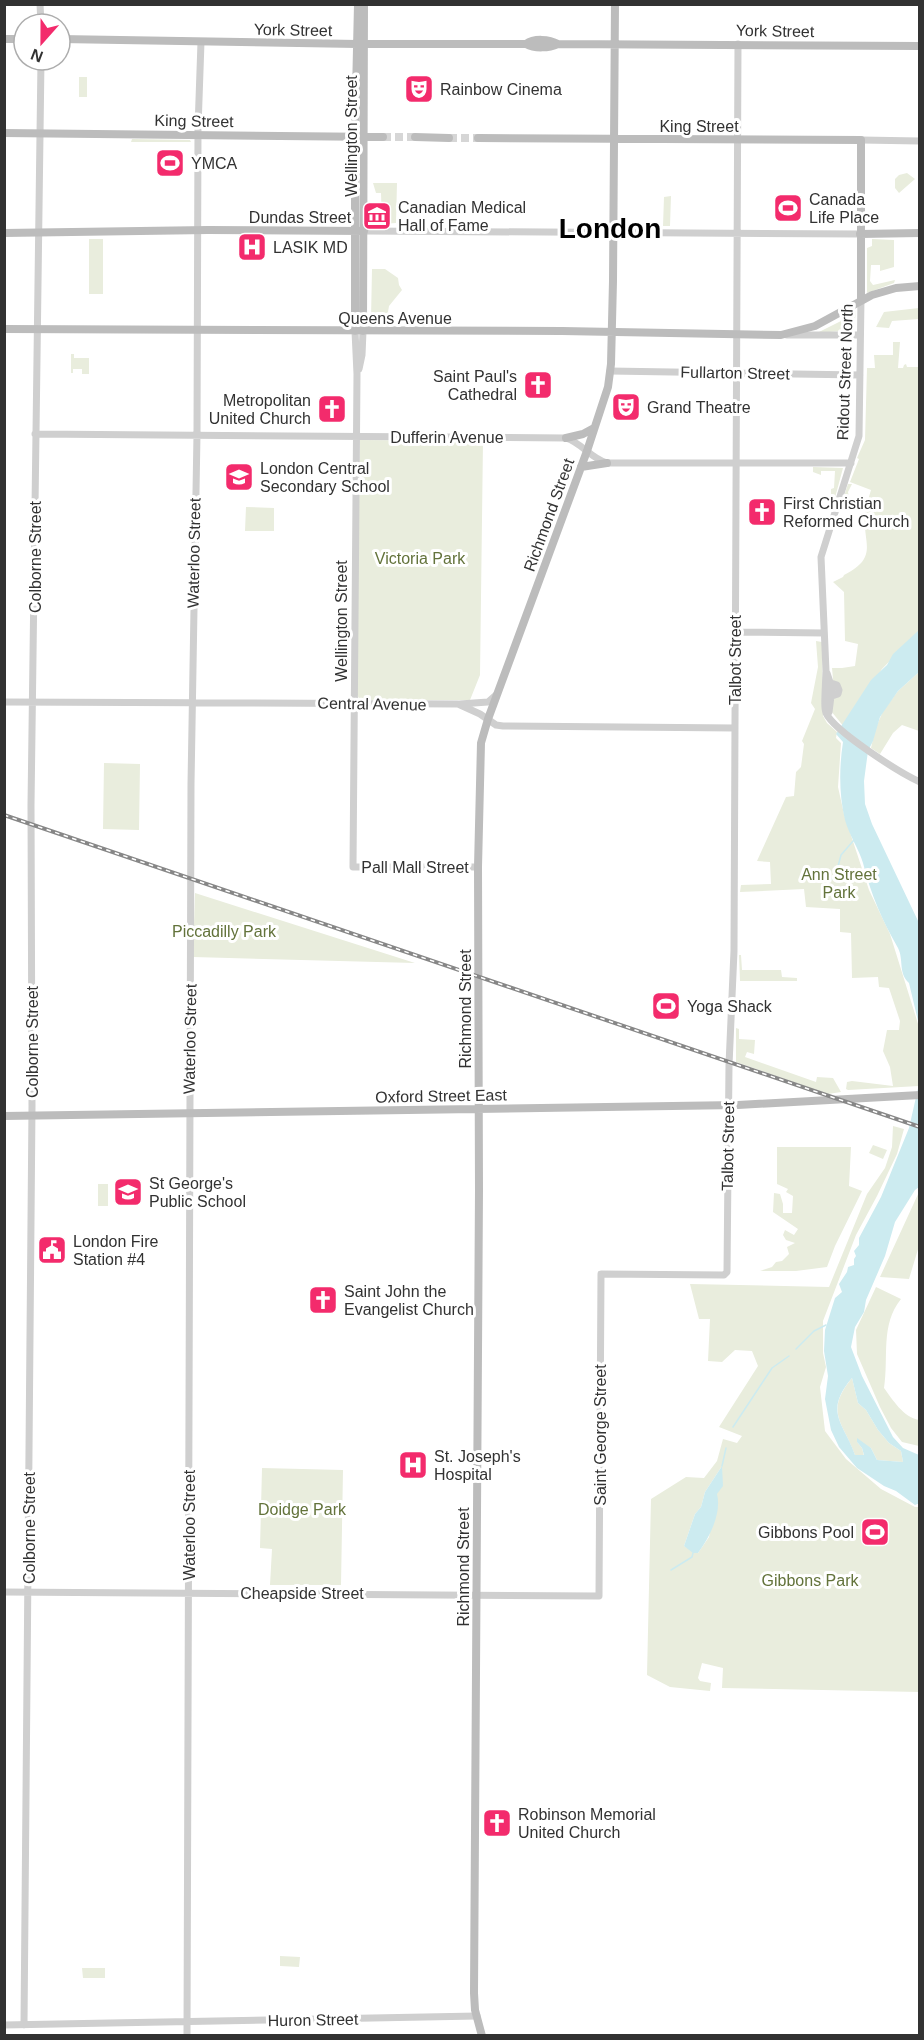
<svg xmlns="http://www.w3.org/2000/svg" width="924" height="2040" viewBox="0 0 924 2040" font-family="Arial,sans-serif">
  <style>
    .green { fill: #e9eddd; fill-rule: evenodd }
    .water { fill: #ccebf0; fill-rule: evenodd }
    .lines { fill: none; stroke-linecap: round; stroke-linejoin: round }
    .stream { stroke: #ccebf0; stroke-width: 1.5 }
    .secondary-tunnel { stroke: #d6d6d6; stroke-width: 8; stroke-dasharray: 8 4; stroke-linecap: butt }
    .tertiary { stroke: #cfcfcf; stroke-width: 7 }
    .secondary { stroke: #bcbcbc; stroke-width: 8 }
    .rail-casing { stroke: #878787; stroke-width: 4 }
    .rail { stroke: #fff; stroke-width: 1.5; stroke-dasharray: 4.5; stroke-linecap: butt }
    .labels { text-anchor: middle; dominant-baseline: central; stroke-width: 6; stroke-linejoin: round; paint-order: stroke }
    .street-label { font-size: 16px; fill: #323232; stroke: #fff }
    .poi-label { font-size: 16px; fill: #323232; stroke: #fff; text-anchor: start }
    .park-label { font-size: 16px; fill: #63733b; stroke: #fff }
    .town-label { font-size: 28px; font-weight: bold; fill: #000; stroke: #fff }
  </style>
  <rect width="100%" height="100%" fill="#fff"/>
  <!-- green -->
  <path class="green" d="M 79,77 L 87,77 L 87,97 L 79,97 Z
    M 132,139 L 190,140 L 191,142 L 131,142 Z
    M 907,173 L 915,179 L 899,193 L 895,188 L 895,179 L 899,175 Z
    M 373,183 L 397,183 L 396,223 L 382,224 L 381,193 L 376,193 Z
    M 671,196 L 670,226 L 663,226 L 664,197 Z
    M 89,239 L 103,239 L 103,294 L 89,294 Z
    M 872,239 L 894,240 L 894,267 L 880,271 L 880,265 L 871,265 L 870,281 L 873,285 L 895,280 L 894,283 L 867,293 L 867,248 L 872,246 Z
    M 372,269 L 385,269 L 398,278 L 399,285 L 402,290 L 389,306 L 388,312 L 395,316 L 395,319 L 371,319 Z
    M 919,308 L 919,319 L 892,321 L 889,328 L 876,327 L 884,312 Z
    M 856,311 L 854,327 L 841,331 L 817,333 L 843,320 Z
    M 893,342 L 900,342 L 898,368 L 903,368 L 904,365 L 906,364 L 907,367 L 919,367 L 919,631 L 882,669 L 844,727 L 831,711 L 834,690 L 832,668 L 842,668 L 855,666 L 858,644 L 845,641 L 844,592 L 833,582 L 843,577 L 844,575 C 880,557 862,543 865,513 C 866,506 869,497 871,490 L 850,482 L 859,459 L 857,458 L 865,440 L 867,368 L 875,368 L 874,355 L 893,355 Z
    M 71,354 L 74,354 L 74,358 L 89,358 L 89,374 L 82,374 L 82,369 L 73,369 L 73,373 L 71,373 Z
    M 360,440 L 483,441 L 480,675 L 470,700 L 360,700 L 356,693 Z
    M 813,467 L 843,468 L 833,505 L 828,505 L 828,496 L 831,495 L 831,489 L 834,488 L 835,471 L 821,471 L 821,475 L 813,472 Z
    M 848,484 L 852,484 L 848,492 L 849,497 L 853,499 L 849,500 L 844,510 L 841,510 L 840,508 Z
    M 246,507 L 274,508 L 274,531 L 245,531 Z
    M 816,641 L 822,642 L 823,716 L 827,723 L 837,732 L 836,738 L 841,743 L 838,787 L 844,814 L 869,890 L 890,934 L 919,1027 L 919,1086 L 848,1090 L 846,1089 L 847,1082 L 852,1081 L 893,1086 L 890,1067 L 883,1051 L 887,1030 L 899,1030 L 900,1021 L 889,988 L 879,987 L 878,977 L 852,978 L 851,933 L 840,932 L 840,909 L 806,907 L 804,889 L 740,892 L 741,885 L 771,884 L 770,862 L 757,861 L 786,797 L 794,796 L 796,772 L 801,767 L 804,744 L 802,741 L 815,709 L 811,703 L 818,667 Z
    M 919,672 L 919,731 L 902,725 L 893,733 L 880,754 L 871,748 L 875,730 L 883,711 L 898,691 Z
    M 104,763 L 140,764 L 139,830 L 103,829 Z
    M 195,893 L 415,963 L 193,957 Z
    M 739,955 L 741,955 L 742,970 L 781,970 L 782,977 L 797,978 L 797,981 L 740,981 Z
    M 736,1028 L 739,1029 L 739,1039 L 755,1040 L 754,1054 L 747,1052 L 745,1057 L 816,1082 L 817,1077 L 833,1078 L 841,1092 L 828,1094 L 736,1062 Z
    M 893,1126 L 904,1129 L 897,1154 L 877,1196 L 856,1235 L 823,1321 L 823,1353 L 826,1367 L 820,1387 L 825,1431 L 846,1459 L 881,1489 L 915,1507 L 919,1507 L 919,1692 L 722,1688 L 723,1668 L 702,1663 L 698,1678 L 700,1681 L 711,1683 L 710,1691 L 670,1687 L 647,1675 L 651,1499 L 686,1477 L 704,1478 L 717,1461 L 723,1439 L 737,1443 L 742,1436 L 719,1427 L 758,1366 L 752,1351 L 735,1350 L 722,1362 L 708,1361 L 710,1319 L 699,1319 L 690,1284 L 829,1287 L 867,1194 L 885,1168 L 892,1147 ZM 722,1466 L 709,1537 L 698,1553 L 684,1546 L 695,1514 L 701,1507 L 705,1492 Z
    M 873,1145 L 887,1150 L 883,1159 L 869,1153 Z
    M 777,1147 L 851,1147 L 849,1186 L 862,1191 L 835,1246 L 827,1267 L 796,1271 L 760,1271 L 772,1267 L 776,1262 L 782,1261 L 789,1254 L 787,1247 L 795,1243 L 786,1240 L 783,1235 L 785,1230 L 794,1235 L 798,1229 L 773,1212 L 774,1193 L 780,1194 L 783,1204 L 783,1213 L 792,1213 L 793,1196 L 786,1192 L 788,1189 L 777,1184 Z
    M 98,1184 L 108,1184 L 108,1206 L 98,1206 Z
    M 919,1192 L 919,1246 L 909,1279 L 880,1277 Z
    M 876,1287 L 901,1299 C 880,1325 889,1357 884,1388 C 893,1400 903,1417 919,1420 L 919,1446 L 902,1442 L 891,1428 L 880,1407 L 857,1354 L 856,1330 Z
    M 852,1378 L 858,1403 L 866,1410 L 878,1430 L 889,1443 L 901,1451 L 903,1462 L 877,1460 L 871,1448 L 857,1442 L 862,1448 L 864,1456 L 855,1455 C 843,1422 824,1412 852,1378 Z
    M 262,1468 L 343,1470 L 341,1585 L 270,1585 L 272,1549 L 260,1548 Z
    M 280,1956 L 300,1957 L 299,1967 L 280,1966 Z
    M 82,1968 L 105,1968 L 105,1978 L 83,1978 Z"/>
  <!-- water -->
  <path class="water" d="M 919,630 L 919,672 L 898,691 L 880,717 L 873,741 L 868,751 L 864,781 L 865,804 L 872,824 L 919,923 L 919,1025 L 909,983 C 898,973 904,960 898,948 C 882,920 871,895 863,863 C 859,849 849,835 845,820 C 839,795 839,768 843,742 L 836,734 L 871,680 L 887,665 L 893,654 Z
    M 919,1084 L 919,1187 L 915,1190 L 895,1222 L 885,1256 L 866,1300 L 864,1312 L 855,1327 L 851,1347 L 862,1376 L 893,1437 L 903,1448 L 919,1455 L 920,1503 L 915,1505 L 896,1491 L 884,1486 L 857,1468 L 839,1447 L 831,1430 L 825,1399 L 828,1376 L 824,1351 L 825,1330 L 835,1298 L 842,1292 L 839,1284 L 847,1272 L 848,1267 L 854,1265 L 854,1259 L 856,1256 L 854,1251 L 859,1245 L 859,1238 L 881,1197 L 909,1128 ZM 852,1378 L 858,1403 L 866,1410 L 878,1430 L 889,1443 L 901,1451 L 903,1462 L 877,1460 L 871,1448 L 857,1438 L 857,1442 L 862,1448 L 864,1455 L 855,1455 C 844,1423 823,1412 852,1378 Z
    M 722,1466 L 723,1486 L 717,1494 C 722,1514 709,1538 698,1553 L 693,1553 L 684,1546 L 695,1514 L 701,1507 L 705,1492 Z
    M 876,1523 L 884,1529 L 874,1542 L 866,1536 Z"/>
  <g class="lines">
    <!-- stream -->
    <path class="stream" d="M 823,889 L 836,874 L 841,855 L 854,840
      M 796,1349 L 814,1331 L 826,1325
      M 733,1427 L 772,1368 L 789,1356
      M 722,1466 L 726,1448
      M 671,1570 L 692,1557 L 693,1553"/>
    <!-- secondary-tunnel -->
    <path class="secondary-tunnel" d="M 383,137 L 415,137
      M 449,138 L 478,138"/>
    <!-- tertiary -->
    <path class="tertiary" d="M 40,4 L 41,24
      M 861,140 L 920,141
      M 364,231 L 860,234
      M 355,331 L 357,374 L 353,867 L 478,867
      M 787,335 L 860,335
      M 359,369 L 362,355 L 363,331
      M 610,371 L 860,375
      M 35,434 L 566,438 C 582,443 590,458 607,463 L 851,463
      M 735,632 L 824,633
      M 827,673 L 832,688 L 829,712
      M 831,683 L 837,685 L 839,690 L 838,694 L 832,696
      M 825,694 C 825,700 824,707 826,713 C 834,731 900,773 920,782
      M 832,696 L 825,694 L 826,671 L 821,557 L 859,436 L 861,299
      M 4,702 L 458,704 L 480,714 L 496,725 L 503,726 L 735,728
      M 460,704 L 488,702 L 497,694
      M 4,1592 L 599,1596 L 601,1274 L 724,1275 L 727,1272 L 729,1065 L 734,951 L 738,44
      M 4,2025 L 477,2016
      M 24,2025 L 32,1106 L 31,805 L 41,60
      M 187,2036 L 191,784 L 197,434 L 198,128 L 201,42"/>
    <!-- secondary -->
    <path class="secondary" d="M 4,39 L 24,39
      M 60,39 L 357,44 L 526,44 C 535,49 549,48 558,44 L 920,46
      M 526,44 C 534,38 549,39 558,44
      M 4,133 L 383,137
      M 415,137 L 449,138
      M 478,138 L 861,140 L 861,299
      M 4,233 L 208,230 L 364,231
      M 860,234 L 920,233
      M 4,329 L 562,331 L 781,335 L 815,326 L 872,295 L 896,288 L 920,286
      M 355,331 L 355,137 L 358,4
      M 363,331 L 364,4
      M 566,438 L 583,434 L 594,428
      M 581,467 L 607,463
      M 4,1116 L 738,1105 L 920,1095
      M 482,2036 L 475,2010 L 474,1993 L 479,1190 L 478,867 L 481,743 L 488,719 L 587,451 L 608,387 L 611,364 L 613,281 L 615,4"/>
    <!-- rail casing -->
    <g class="rail-casing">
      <path id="rail" d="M 4,815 L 920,1127"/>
    </g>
    <!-- rail -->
    <use href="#rail" class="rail"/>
  </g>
  <!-- icons -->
  <defs>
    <g id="theatre-square" transform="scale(1.5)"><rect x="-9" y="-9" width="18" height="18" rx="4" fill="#f32b6c" stroke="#fff"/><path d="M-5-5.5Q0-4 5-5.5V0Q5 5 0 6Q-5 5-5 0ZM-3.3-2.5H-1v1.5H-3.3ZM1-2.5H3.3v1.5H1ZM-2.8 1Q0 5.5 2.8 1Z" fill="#fff"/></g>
    <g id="stadium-square" transform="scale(1.5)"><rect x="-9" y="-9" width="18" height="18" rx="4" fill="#f32b6c" stroke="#fff"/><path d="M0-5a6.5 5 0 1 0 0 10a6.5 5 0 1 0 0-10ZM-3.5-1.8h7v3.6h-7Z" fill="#fff"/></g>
    <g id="museum-square" transform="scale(1.5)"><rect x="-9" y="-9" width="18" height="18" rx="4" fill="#f32b6c" stroke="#fff"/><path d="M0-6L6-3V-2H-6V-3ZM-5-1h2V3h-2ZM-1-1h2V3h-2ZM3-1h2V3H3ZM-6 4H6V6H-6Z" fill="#fff"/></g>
    <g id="hospital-square" transform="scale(1.5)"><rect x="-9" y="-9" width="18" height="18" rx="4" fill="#f32b6c" stroke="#fff"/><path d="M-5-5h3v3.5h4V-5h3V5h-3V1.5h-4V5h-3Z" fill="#fff"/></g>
    <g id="church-square" transform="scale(1.5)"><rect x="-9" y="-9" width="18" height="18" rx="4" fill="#f32b6c" stroke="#fff"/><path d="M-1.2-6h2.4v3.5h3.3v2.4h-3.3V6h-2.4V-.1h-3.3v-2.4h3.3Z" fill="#fff"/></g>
    <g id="school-square" transform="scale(1.5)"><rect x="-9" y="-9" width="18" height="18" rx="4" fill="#f32b6c" stroke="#fff"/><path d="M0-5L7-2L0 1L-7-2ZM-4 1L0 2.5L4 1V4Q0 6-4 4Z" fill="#fff"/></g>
    <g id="civic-square" transform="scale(1.5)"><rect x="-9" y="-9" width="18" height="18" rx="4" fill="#f32b6c" stroke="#fff"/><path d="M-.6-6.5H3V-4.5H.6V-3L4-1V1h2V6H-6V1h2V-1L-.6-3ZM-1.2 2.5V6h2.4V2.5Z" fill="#fff"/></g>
  </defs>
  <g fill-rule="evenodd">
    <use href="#theatre-square" x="419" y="89"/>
    <use href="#stadium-square" x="170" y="163"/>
    <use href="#stadium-square" x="788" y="208"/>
    <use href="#museum-square" x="377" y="216"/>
    <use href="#hospital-square" x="252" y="247"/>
    <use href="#church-square" x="538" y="385"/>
    <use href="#theatre-square" x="626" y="407"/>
    <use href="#church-square" x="332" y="409"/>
    <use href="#school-square" x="239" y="477"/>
    <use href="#church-square" x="762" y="512"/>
    <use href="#stadium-square" x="666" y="1006"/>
    <use href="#school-square" x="128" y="1192"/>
    <use href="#civic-square" x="52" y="1250"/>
    <use href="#church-square" x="323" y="1300"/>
    <use href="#hospital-square" x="413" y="1465"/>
    <use href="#stadium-square" x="875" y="1532"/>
    <use href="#church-square" x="497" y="1823"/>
  </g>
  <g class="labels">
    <!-- street labels -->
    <g class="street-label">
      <text transform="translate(293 30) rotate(1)">York Street</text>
      <text transform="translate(775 31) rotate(1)">York Street</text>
      <text transform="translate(194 121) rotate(1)">King Street</text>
      <text x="699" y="126">King Street</text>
      <text transform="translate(351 136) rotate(-90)">Wellington Street</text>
      <text x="300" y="217">Dundas Street</text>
      <text x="395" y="318">Queens Avenue</text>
      <text transform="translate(845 372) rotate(-88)">Ridout Street North</text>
      <text transform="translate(735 373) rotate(1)">Fullarton Street</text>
      <text x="447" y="437">Dufferin Avenue</text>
      <text transform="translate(549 515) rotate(-70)">Richmond Street</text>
      <text transform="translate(194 553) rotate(-89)">Waterloo Street</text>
      <text transform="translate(35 557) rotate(-90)">Colborne Street</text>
      <text transform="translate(341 621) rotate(-90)">Wellington Street</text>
      <text transform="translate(735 660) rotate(-90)">Talbot Street</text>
      <text transform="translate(372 704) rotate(1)">Central Avenue</text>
      <text x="415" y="867">Pall Mall Street</text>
      <text transform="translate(465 1009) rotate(-90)">Richmond Street</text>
      <text transform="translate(190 1039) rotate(-89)">Waterloo Street</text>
      <text transform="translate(32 1042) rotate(-90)">Colborne Street</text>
      <text transform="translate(441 1096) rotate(-1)">Oxford Street East</text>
      <text transform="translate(728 1146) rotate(-89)">Talbot Street</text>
      <text transform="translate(600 1435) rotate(-90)">Saint George Street</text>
      <text transform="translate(189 1525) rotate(-90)">Waterloo Street</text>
      <text transform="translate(29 1528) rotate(-90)">Colborne Street</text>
      <text transform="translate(463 1567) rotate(-90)">Richmond Street</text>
      <text x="302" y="1593">Cheapside Street</text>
      <text transform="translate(313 2020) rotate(-1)">Huron Street</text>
    </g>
    <!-- poi labels -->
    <g class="poi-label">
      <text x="440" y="89">Rainbow Cinema</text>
      <text x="191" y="163">YMCA</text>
      <text x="809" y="199">Canada<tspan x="809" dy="18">Life Place</tspan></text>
      <text x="398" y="207">Canadian Medical<tspan x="398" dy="18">Hall of Fame</tspan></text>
      <text x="273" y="247">LASIK MD</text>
      <text x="517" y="376" text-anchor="end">Saint Paul's<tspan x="517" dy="18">Cathedral</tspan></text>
      <text x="311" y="400" text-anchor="end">Metropolitan<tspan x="311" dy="18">United Church</tspan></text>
      <text x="647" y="407">Grand Theatre</text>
      <text x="260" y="468">London Central<tspan x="260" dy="18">Secondary School</tspan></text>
      <text x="783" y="503">First Christian<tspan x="783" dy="18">Reformed Church</tspan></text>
      <text x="687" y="1006">Yoga Shack</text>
      <text x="149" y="1183">St George's<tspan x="149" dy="18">Public School</tspan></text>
      <text x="73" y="1241">London Fire<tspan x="73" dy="18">Station #4</tspan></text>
      <text x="344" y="1291">Saint John the<tspan x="344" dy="18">Evangelist Church</tspan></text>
      <text x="434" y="1456">St. Joseph's<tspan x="434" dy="18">Hospital</tspan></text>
      <text x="854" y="1532" text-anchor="end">Gibbons Pool</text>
      <text x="518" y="1814">Robinson Memorial<tspan x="518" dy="18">United Church</tspan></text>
    </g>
    <!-- park labels -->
    <g class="park-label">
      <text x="420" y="558">Victoria Park</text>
      <text x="839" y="874">Ann Street<tspan x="839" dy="18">Park</tspan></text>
      <text x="224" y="931">Piccadilly Park</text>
      <text x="302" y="1509">Doidge Park</text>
      <text x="810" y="1580">Gibbons Park</text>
    </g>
    <!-- town labels -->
    <g class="town-label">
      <text x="610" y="228">London</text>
    </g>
  </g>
  <!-- border -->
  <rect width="924" height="2040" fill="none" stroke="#323232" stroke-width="12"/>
  <!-- north arrow -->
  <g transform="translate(42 42) rotate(201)"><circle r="28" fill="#ffffff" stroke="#adadad" stroke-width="1.5"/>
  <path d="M0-4.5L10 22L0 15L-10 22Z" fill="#f32b6c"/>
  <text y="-9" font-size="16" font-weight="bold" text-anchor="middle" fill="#323232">N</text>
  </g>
</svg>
